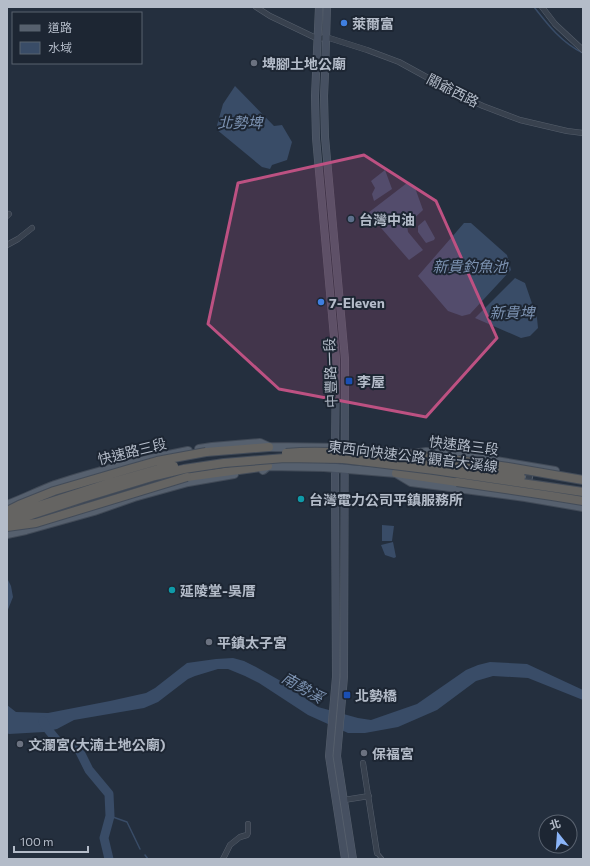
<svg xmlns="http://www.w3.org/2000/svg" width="590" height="866" viewBox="0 0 590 866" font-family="Commissioner,'Noto Sans TC',sans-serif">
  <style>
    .water { fill: #394c67 }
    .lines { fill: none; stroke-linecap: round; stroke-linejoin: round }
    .stream { stroke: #394c67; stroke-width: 1.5 }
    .river { stroke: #394c67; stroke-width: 9 }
    .pedestrian-casing { stroke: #565f6c; stroke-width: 5 }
    .minor-casing { stroke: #565f6c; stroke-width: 6 }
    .tertiary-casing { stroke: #565f6c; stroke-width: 8 }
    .secondary-casing { stroke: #565f6c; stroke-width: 8 }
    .primary-casing { stroke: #414a57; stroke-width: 10 }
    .trunk-casing { stroke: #434c59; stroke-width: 10 }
    .pedestrian { stroke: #38414e; stroke-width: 3.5 }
    .minor { stroke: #38414e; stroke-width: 5 }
    .tertiary { stroke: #38414e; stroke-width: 6 }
    .secondary { stroke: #465061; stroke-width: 7 }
    .primary { stroke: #56606e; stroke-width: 8 }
    .trunk { stroke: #656462; stroke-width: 8 }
    .trunk-bridge-casing { stroke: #434c59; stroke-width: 10; stroke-linecap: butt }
    .trunk-bridge { stroke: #656462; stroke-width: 8 }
    .marked { fill: #bd5182; fill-opacity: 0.2; stroke: #bd5182; stroke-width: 3; stroke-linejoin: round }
    .shop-dot { fill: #3f7fe0; stroke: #1d2633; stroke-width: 1.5 }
    .worship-dot { fill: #6b7280; stroke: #1d2633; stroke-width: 1.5 }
    .service-dot { fill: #5c6f8a; stroke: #1d2633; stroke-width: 1.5 }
    .transit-dot { fill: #1a4fb4; stroke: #1d2633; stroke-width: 1.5 }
    .culture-dot { fill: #0f9aa8; stroke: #1d2633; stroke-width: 1.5 }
    .labels { text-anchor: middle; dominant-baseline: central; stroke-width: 4; stroke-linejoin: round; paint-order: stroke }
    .poi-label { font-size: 14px; font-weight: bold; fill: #b4bcc9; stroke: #1d2633; text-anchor: start }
    .street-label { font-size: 14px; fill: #b4bcc9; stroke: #1d2633 }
    .water-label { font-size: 15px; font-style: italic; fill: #7c92b1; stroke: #1d2633 }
  </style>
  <rect width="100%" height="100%" fill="#242f3e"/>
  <!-- water -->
  <path class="water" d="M 235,86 L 274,126 L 282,125 L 292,142 L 287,160 L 272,165 L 270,169 L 262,167 L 216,129 L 223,104 Z
    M 385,170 L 392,189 L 374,201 L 372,194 L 375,188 L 371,181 Z
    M 407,183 L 414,185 L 423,210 L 407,225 L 408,232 L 423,250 L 409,260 L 368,213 Z
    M 425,220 L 435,238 L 434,240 L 426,243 L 418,232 L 418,226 Z
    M 464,223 L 471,223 L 507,255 L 509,262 L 511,270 L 470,314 L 462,316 L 448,311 L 418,276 Z
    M 515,278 L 525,283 L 537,318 L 538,328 L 530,336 L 521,338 L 475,318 Z
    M 382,525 L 394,526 L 392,541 L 382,541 Z
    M 393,542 L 396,557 L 394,558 L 385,555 L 381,545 Z
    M 7,578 L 11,586 L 13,597 L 7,612 Z
    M 233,658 L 244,661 L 256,667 L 279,680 L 318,707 L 358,718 L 371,720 L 417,704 L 466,670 L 478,665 L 490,662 L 527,664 L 583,690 L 583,700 L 528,678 L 493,676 L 476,681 L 437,710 L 398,727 L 365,733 L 348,733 L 308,715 L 259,683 L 245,676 L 228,669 L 218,669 L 195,676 L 188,679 L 158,702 L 144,708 L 74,720 L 57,729 L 44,732 L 9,734 L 7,733 L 7,705 L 16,712 L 48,713 L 110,701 L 146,693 L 155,688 L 187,663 L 216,659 Z"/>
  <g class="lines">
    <!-- stream -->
    <path class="stream" d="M 534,7 C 548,25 562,43 583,53
      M 110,816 L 127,822 L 140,849
      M 145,855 L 148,859"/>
    <!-- river -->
    <path class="river" d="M 43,721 L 46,727 L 59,743 L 79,750 L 89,770 L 109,794 L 110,816 L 104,838 L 109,859"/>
    <!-- pedestrian casing -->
    <g class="pedestrian-casing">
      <path id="pedestrian" d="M 377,853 L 382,859"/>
    </g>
    <!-- minor casing -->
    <g class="minor-casing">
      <path id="minor" d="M 256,7 L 270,16 L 318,39 L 326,37 L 367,50 L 399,62 L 461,96 L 483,106 L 520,120 L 567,131 L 583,133
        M 542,7 L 555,24 L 583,50
        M 7,216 L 9,214
        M 7,245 L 18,239 L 32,228
        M 363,763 L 377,853
        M 344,800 L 369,796
        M 223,859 L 230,845 L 240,837 L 247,835 L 248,833 L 248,824"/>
    </g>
    <!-- tertiary casing -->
    <g class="tertiary-casing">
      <path id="tertiary" d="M 206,470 L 243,465
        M 463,479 L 498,483
        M 527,487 L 531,467
        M 549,491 L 583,497
        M 42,500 L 67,491
        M 26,522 L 89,502 L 193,471"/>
    </g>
    <!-- secondary casing -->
    <g class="secondary-casing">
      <path id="secondary" d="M 319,7 L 315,96 L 316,138 L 336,359 L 335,452
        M 327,7 L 325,74 L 324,96 L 325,137 L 345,359 L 344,677 L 337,756 L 353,859
        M 335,463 L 336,677 L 329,756 L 345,859"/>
    </g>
    <!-- primary casing -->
    <g class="primary-casing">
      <path id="primary" d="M 199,449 L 212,447 L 260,443 L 269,447 L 345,448 L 413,454 L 426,452 L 454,454 L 555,471
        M 263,470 L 268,466 L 324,467 L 396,473 L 411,482 L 525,497 L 583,507
        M 7,505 C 23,499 39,491 55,485 C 98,471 143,460 188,451
        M 7,534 L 26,530 L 94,511 L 134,497 L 188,482 L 234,474"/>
    </g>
    <!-- trunk casing -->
    <g class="trunk-casing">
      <path id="trunk" d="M 206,452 L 269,447
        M 413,454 L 458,460
        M 396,473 L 457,482
        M 187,477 L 268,466"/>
    </g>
    <!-- pedestrian -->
    <use href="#pedestrian" class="pedestrian"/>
    <!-- minor -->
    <use href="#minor" class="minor"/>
    <!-- tertiary -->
    <use href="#tertiary" class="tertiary"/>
    <!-- secondary -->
    <use href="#secondary" class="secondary"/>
    <!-- primary -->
    <use href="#primary" class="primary"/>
    <!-- trunk -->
    <use href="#trunk" class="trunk"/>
    <!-- trunk-bridge casing -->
    <g class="trunk-bridge-casing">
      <path id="trunk-bridge" d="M 286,453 C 328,449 371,455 412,460 C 448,465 485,471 521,477
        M 458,460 L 508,467 L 583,480
        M 457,482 L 552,496 L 583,501
        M 7,511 L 19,505 L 54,491 L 129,469 L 157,461 L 206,452
        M 7,516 L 109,483 L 158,469 L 174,466
        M 7,523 L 83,498 L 155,476 L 184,469 L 224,463 L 285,458 L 343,459 L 377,463 L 434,470 L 583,492
        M 7,527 L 36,523 L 187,477"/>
    </g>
    <!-- trunk-bridge -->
    <use href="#trunk-bridge" class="trunk-bridge"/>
  </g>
  <!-- marked area -->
  <path class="marked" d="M 364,155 L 436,201 L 497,338 L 426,417 L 279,389 L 208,324 L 238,183 Z"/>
  <!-- markers -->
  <g class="shop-dot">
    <circle cx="344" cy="23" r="4"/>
    <circle cx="321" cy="302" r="4"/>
  </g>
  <g class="worship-dot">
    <circle cx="254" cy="63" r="4"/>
    <circle cx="209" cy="642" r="4"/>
    <circle cx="20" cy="744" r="4"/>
    <circle cx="364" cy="753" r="4"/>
  </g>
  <circle class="service-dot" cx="351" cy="219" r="4"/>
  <g class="transit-dot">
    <rect x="345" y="377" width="8" height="8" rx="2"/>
    <rect x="343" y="691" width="8" height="8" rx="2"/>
  </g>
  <g class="culture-dot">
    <circle cx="301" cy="499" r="4"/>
    <circle cx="172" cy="590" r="4"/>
  </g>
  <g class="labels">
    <!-- poi labels -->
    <g class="poi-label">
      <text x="352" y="23">萊爾富</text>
      <text x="262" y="63">埤腳土地公廟</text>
      <text x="359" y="219">台灣中油</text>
      <text x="329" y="302">7-Eleven</text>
      <text x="357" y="381">李屋</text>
      <text x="309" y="499">台灣電力公司平鎮服務所</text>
      <text x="180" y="590">延陵堂-吳厝</text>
      <text x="217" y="642">平鎮太子宮</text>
      <text x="355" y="695">北勢橋</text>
      <text x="28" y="744">文瀾宮(大湳土地公廟)</text>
      <text x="372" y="753">保福宮</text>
    </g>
    <!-- street labels -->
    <g class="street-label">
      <text transform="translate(453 90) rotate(27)">關爺西路</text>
      <text transform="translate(330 373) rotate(-92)">中豐路一段</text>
      <text transform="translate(464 445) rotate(7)">快速路三段</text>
      <text transform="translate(132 451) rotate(-14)">快速路三段</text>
      <text transform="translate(413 456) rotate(7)">東西向快速公路 觀音大溪線</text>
    </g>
    <!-- water labels -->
    <g class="water-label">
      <text x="240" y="122">北勢埤</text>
      <text x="470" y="266">新貴釣魚池</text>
      <text x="512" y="312">新貴埤</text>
      <text transform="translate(303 687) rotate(30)">南勢溪</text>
    </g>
  </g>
  <!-- border -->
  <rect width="590" height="866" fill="none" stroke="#b4bcc9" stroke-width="16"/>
  <!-- legend -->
  <rect x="12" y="12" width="130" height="52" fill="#1d2633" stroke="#59626f"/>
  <rect x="20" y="25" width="20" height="6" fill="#56606e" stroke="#59626f"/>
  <text x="48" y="32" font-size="12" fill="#b4bcc9">道路</text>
  <rect x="20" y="42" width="20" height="12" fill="#394c67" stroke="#59626f"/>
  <text x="48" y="52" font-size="12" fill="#b4bcc9">水域</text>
  <!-- north arrow -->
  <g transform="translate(558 834) rotate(343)"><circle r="19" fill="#1d2633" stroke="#59626f"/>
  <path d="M0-3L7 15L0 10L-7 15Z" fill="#8ab4f8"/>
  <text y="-6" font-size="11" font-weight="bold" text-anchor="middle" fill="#b4bcc9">北</text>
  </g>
  <!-- scale -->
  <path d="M14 846v6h74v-6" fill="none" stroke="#b4bcc9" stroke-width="2"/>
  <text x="20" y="846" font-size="12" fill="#b4bcc9" stroke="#1d2633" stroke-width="3" paint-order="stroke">100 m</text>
</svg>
